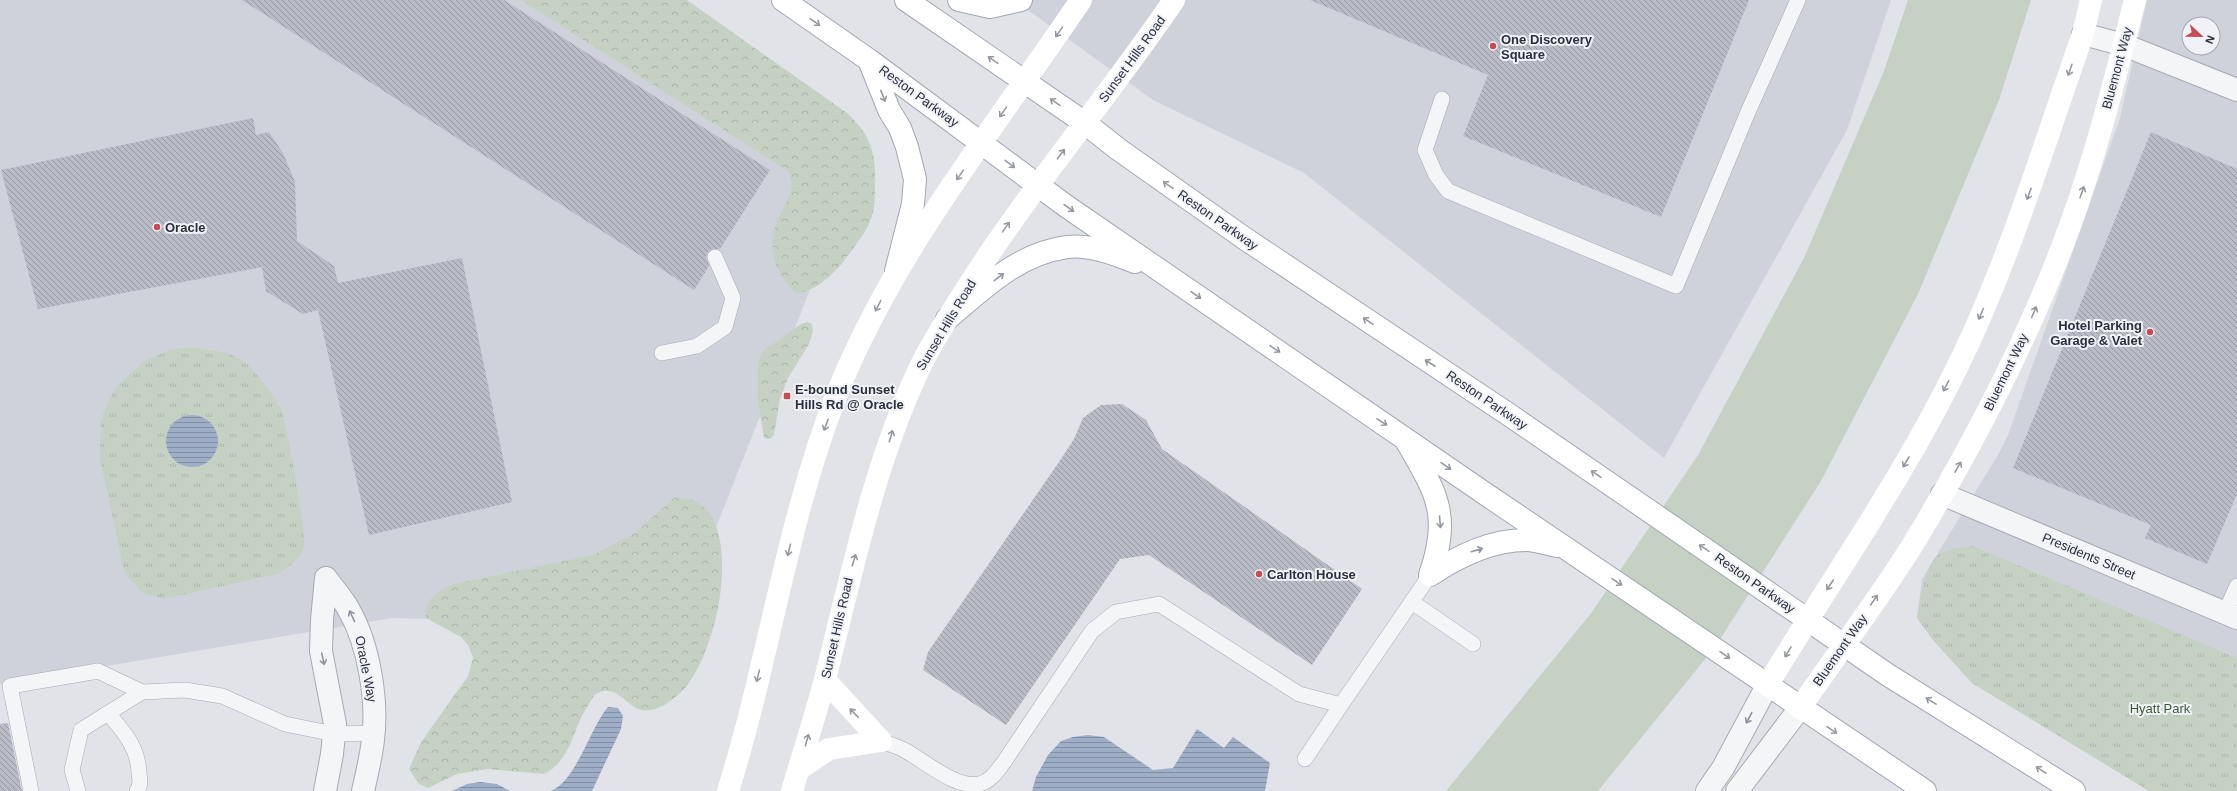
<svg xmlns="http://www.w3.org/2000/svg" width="2237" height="791" viewBox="0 0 2237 791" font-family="Arial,sans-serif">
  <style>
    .built { fill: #cfd2db; fill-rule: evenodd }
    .grass { fill: #c5d2c3 }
    .forest { fill: url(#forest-crowns) }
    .park { fill: url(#park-tufts) }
    .water { fill: url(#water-rules) }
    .building { fill: url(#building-back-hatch) }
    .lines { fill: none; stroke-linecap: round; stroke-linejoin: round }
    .lane-casing { stroke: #a6aab3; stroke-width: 16 }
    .street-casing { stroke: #a6aab3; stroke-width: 24 }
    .primary-casing { stroke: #a1a7b4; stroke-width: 24 }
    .lane { stroke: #f4f5f7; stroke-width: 15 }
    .street { stroke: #f4f5f7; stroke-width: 22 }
    .secondary { stroke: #fff; stroke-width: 22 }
    .primary { stroke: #fff; stroke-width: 22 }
    .oneway { stroke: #9498a0 }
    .oneway2 { stroke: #8f929c }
    .poi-dot { fill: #c84c53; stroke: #f1f2f7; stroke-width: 1.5 }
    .labels { text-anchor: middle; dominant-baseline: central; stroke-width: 4; stroke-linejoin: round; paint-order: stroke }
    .poi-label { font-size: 13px; font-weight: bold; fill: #2a3040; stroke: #f1f2f7; text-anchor: start }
    .street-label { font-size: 13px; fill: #2a3040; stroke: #f1f2f7 }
    .park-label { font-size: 13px; fill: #3b5b38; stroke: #f1f2f7 }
  </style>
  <defs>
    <pattern id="forest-crowns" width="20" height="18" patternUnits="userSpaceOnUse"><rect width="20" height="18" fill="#c5d2c3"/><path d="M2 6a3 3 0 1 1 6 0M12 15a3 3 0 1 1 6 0" fill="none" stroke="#a9b5a9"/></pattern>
    <pattern id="park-tufts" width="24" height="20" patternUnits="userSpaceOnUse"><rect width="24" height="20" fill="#c5d2c3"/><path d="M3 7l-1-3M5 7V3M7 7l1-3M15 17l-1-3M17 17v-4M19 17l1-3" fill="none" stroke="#a9b5a9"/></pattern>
    <pattern id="water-rules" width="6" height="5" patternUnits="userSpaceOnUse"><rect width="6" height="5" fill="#9eaec7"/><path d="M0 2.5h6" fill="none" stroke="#818ea3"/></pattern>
    <pattern id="building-back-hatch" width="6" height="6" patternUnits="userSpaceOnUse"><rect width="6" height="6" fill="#b9bcc6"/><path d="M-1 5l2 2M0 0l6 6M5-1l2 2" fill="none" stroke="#9799a2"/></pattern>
  </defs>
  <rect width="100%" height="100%" fill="#e1e3e9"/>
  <!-- built -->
  <path class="built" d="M 0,0 L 610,0 L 859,166 L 677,626 L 392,618 L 0,684 Z
    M 1014,0 L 1891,0 L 1847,130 L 1664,458 L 1304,173 L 1153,100 Z
    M 2147,0 L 2237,0 L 2237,791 L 2149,791 L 1972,683 L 1933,640 L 1917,618 L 1922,579 L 1999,453 L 2008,435 L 2120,118 ZM 2189,24 L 2213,24 L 2213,48 L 2189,48 Z"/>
  <!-- grass -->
  <path class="grass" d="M 1908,0 L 2031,0 L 1999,100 L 1918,294 L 1821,481 L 1715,647 L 1598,791 L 1446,791 L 1592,612 L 1698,455 L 1804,258 L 1884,71 Z"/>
  <!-- forest -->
  <path class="forest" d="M 521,0 L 687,0 L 847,113 C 872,136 876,154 875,186 C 875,196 875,206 872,216 C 866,234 853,248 843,262 C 832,276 814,292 796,293 C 779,279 768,253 774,231 C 778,211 800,191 788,171 Z
    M 807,322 L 812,324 L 813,331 L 809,344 L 788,378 L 780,399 L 774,435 L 770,439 L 764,438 L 758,401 L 758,363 L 763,351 L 801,324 Z
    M 674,498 C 683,498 693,498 700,504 C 744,535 715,663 679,694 C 670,702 655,713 641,710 C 627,707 616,682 596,694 C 593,696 591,701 589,704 C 572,728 573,759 544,774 L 487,769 L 457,774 L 428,788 L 419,784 L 409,769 L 421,742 L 468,676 L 473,658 L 468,645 L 461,637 L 426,618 C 424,599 437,592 453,584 L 593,555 L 635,533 Z"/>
  <!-- park -->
  <path class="park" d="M 191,347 C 212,350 238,352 252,369 C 262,380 274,396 281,409 C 286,419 307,536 304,546 C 301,559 288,568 278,574 L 163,599 L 141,592 L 124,571 L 100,459 L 101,419 L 111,396 L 119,384 L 145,360 L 170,350 Z
    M 1973,546 L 2237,658 L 2237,791 L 2149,791 L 1972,683 L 1933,640 L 1917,618 C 1920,602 1924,567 1937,556 C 1946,548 1961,548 1973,546 Z"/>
  <!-- water -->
  <path class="water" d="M166 441a26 26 0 1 1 52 0a26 26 0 1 1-52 0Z
    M 608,707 L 618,708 L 623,716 L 621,729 L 592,791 L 551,791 C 576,781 590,728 608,707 Z
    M 1197,729 L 1224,748 L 1233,737 L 1270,763 L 1265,791 L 1032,791 L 1036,777 L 1048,755 L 1061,741 L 1073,737 L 1088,735 L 1104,737 L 1153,770 L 1173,768 Z
    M 480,782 L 497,784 L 510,791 L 452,791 L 467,784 Z"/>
  <!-- building -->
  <path class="building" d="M 242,0 L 504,0 L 770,170 L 720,249 L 712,249 L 708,252 L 706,256 L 709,266 L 694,290 Z
    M 1310,0 L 1749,0 L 1661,217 L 1463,136 L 1488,75 Z
    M 253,118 L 256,135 L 269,132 L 283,153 L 295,182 L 297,241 L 334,266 L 338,283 L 462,258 L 512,502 L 369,535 L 318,310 L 303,314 L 266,291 L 262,267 L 38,309 L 1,170 Z
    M 2151,132 L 2237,169 L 2237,494 L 2207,564 L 2145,538 L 2151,525 L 2013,468 Z
    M 1122,404 L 1146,420 L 1162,449 L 1362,589 L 1312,665 L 1149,555 L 1120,559 L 1006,725 L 923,670 L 928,652 L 1059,462 L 1074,439 L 1083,418 L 1101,405 Z
    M 8,723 L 22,791 L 0,791 L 0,724 Z"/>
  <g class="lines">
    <!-- lane casing -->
    <g class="lane-casing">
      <path id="lane" d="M 1442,99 L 1425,150 L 1436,175 L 1448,191 L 1676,286 L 1748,112 L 1798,0
        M 662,353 L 697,346 L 725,327 L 733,298 L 715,257
        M 1412,602 L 1473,644
        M 2225,613 L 2237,586
        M 108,713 C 124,732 138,747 139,773 C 140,780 141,785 137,791
        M 881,741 C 889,744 897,746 904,750 C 924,760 955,789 979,784 C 990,782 997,771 1004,762 L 1092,631 L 1116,612 L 1159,604 L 1299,694 L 1341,705 L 1430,575
        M 1305,759 L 1341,705
        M 31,791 L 10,686 L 98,671 L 142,692
        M 78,791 L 72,770 L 81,730 L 142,692 L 185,690 L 222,696 L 285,724 L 334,734 L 374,733"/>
    </g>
    <!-- street casing -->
    <g class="street-casing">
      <path id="street" d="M 2083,34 L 2124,45 L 2237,90
        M 1942,494 L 2237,618
        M 326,578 C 334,589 343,599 349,610 C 369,645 378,701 373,740 C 371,757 367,774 363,791
        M 325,791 L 332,754 L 335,724 L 321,651 L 322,620 L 326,578
        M 1707,791 L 1723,768 L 1768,684
        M 1737,791 L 1800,708"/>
    </g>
    <!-- primary casing -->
    <g class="primary-casing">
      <path id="primary" d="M 783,0 L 869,60 L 1066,206 L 1487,495 L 1925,791
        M 906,0 L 1085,123 L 1118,149 L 1244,238 L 1508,414 L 1888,675 L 2074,791
        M 959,0 L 990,7 L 1021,0
        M 869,60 L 889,110 L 900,128 L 907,147 L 915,179 L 913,204 L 896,271
        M 947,319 C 984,288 1017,254 1067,247 C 1089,244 1115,254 1135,262
        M 1407,442 C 1437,494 1451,515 1430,575
        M 1430,575 C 1460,555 1493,539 1529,540 C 1538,541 1548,544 1557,546"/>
    </g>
    <!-- lane -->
    <use href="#lane" class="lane"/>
    <!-- street -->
    <use href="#street" class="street"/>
    <!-- secondary -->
    <path class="secondary" d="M 825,680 L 881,741
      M 1768,684 C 1835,574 1910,468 1965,351 C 2013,249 2045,141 2083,34 L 2091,0
      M 1800,708 C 1838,652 1880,598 1915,541 C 1971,448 2023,349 2062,247 C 2093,167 2114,83 2135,0
      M 799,769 L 829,749 L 881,741
      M 728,791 C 769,661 786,524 836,396 C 894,250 994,129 1081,0
      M 792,791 C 803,754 815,717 825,679 C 852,574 873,466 920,367 C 934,338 953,310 970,283 C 1033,185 1109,96 1174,0"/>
    <!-- primary -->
    <use href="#primary" class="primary"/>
  </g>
  <!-- one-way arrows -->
  <defs><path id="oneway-shaft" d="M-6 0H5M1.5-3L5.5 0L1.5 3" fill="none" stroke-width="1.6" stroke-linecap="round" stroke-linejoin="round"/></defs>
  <g class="oneway">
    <use href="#oneway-shaft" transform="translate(815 22) rotate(35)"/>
    <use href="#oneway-shaft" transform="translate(1059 32) rotate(125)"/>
    <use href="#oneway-shaft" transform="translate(993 60) rotate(-145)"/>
    <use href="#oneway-shaft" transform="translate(2070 70) rotate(109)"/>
    <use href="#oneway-shaft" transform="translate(883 96) rotate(69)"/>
    <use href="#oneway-shaft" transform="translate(1055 102) rotate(-146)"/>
    <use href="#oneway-shaft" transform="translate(1003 112) rotate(125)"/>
    <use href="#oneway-shaft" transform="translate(1061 154) rotate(-53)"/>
    <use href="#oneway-shaft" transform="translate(1010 164) rotate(38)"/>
    <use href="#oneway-shaft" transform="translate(960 175) rotate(125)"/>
    <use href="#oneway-shaft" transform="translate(1168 185) rotate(-145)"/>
    <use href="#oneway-shaft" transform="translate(2082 192) rotate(-71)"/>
    <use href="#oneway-shaft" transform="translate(2029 194) rotate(110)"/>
    <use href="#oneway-shaft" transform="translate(1069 208) rotate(35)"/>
    <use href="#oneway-shaft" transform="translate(1006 227) rotate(-55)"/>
    <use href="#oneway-shaft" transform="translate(999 277) rotate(-37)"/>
    <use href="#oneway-shaft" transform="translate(1196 295) rotate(35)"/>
    <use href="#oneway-shaft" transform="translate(878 306) rotate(117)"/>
    <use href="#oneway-shaft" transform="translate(2034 312) rotate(-67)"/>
    <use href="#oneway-shaft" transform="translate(1981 314) rotate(113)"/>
    <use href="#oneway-shaft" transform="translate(1368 321) rotate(-146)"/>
    <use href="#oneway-shaft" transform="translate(1275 349) rotate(34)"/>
    <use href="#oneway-shaft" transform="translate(1430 363) rotate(-147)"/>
    <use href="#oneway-shaft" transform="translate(1946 386) rotate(118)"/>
    <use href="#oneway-shaft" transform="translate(1382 422) rotate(34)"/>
    <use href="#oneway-shaft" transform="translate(826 425) rotate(110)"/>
    <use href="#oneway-shaft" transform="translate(891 436) rotate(-73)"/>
    <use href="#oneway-shaft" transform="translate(1906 462) rotate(121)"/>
    <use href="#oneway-shaft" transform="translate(1446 466) rotate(35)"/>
    <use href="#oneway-shaft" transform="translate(1958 467) rotate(-60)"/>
    <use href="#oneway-shaft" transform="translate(1596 474) rotate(-146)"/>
    <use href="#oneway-shaft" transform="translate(1440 522) rotate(86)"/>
    <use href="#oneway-shaft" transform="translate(1704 548) rotate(-146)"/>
    <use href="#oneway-shaft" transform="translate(789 550) rotate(104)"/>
    <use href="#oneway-shaft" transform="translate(1477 550) rotate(-16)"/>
    <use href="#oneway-shaft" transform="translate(854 560) rotate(-73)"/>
    <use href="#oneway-shaft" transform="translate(1617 582) rotate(34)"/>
    <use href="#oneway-shaft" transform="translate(1830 585) rotate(123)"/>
    <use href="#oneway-shaft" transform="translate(1874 600) rotate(-56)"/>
    <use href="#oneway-shaft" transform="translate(1788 652) rotate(121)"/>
    <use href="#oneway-shaft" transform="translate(1725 655) rotate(35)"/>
    <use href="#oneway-shaft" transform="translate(758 676) rotate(104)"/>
    <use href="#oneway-shaft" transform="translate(1931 701) rotate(-148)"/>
    <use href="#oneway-shaft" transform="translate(854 713) rotate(-134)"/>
    <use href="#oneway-shaft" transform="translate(1832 730) rotate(34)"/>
    <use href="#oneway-shaft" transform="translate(807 740) rotate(-74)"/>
    <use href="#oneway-shaft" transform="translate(2041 770) rotate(-148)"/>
  </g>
  <g class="oneway2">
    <use href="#oneway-shaft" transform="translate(352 616) rotate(-115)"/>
    <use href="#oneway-shaft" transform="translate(323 659) rotate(78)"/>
    <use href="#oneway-shaft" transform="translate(1749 718) rotate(118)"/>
  </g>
  <!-- markers -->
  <g class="poi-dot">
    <circle cx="1493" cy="46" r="4"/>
    <circle cx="157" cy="227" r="4"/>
    <circle cx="2150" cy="332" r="4"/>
    <rect x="783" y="392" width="8" height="8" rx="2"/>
    <circle cx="1259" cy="574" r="4"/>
  </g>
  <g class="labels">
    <!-- poi labels -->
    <g class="poi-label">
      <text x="1501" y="39">One Discovery<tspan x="1501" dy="15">Square</tspan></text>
      <text x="165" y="227">Oracle</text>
      <text x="2142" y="325" text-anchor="end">Hotel Parking<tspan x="2142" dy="15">Garage &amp; Valet</tspan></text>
      <text x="795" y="389">E-bound Sunset<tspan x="795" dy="15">Hills Rd @ Oracle</tspan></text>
      <text x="1267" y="574">Carlton House</text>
    </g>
    <!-- street labels -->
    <g class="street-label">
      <text transform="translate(1132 59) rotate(-54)">Sunset Hills Road</text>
      <text transform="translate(2117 68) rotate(-75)">Bluemont Way</text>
      <text transform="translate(919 96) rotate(36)">Reston Parkway</text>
      <text transform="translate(1218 220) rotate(35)">Reston Parkway</text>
      <text transform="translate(946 325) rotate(-59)">Sunset Hills Road</text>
      <text transform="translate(2006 372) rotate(-64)">Bluemont Way</text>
      <text transform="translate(1487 400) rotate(34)">Reston Parkway</text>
      <text transform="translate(2089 556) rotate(23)">Presidents Street</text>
      <text transform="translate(1755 583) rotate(35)">Reston Parkway</text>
      <text transform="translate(837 628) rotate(-77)">Sunset Hills Road</text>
      <text transform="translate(1840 650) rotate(-55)">Bluemont Way</text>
      <text transform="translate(366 669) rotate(79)">Oracle Way</text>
    </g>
    <!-- park labels -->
    <g class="park-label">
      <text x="2160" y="708">Hyatt Park</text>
    </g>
  </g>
  <!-- north arrow -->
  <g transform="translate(2201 36) rotate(112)"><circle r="19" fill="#f1f2f7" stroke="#a1a4ae"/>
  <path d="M0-3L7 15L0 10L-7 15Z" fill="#c84c53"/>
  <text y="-6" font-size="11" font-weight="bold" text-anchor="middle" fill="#2a3040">N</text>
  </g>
</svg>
